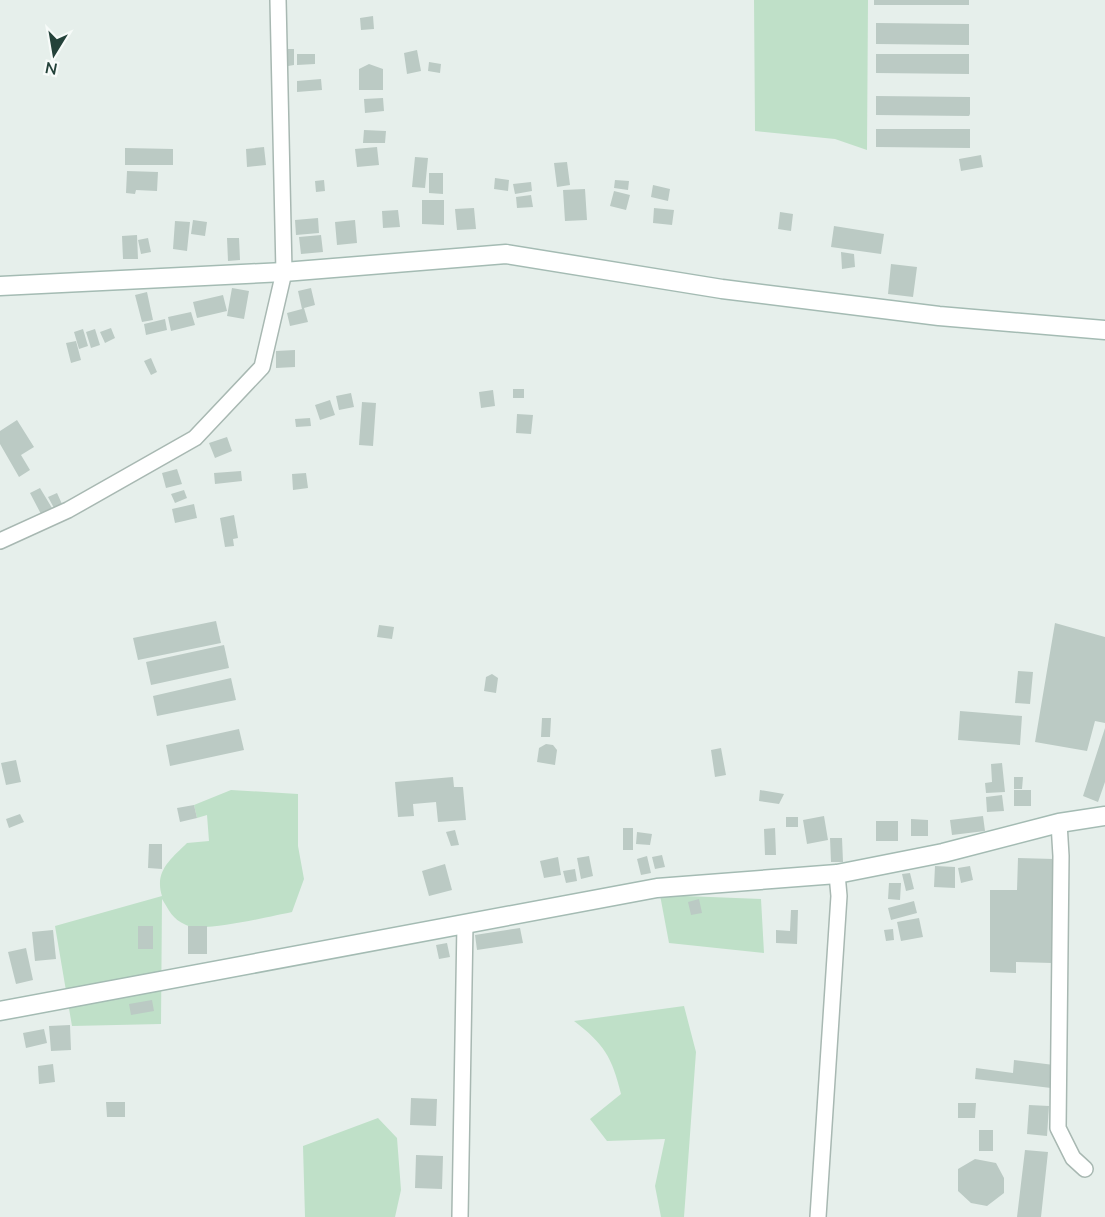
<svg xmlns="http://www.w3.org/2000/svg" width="1105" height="1217" viewBox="0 0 1105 1217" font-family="Mulish,sans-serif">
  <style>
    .green { fill: #bfe0c8 }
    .building { fill: #bbcac4 }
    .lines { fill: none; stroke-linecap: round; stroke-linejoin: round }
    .street-casing { stroke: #a8b8b2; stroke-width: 18 }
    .secondary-casing { stroke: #a4bbb3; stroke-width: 21 }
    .street { stroke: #fff; stroke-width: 15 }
    .secondary { stroke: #fff; stroke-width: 18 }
  </style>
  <rect width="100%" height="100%" fill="#e6efeb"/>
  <!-- green -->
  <path class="green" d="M 754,0 L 868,0 L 867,150 L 835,139 L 755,131 Z
    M 231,790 L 298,794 L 298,846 L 304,879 L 292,912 C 272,916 202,933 186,925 C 172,919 169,910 162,899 L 161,1024 L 72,1026 L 55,926 L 162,896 C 154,871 171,859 187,843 L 209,841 L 207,815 L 197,818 L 194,805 Z
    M 660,895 L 761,899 L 764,953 L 669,943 Z
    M 684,1006 L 696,1052 L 684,1217 L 661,1217 L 655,1186 L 665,1139 L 607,1141 L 590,1119 L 621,1094 C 612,1057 604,1044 574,1021 Z
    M 378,1118 L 397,1138 L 401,1190 L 395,1217 L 305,1217 L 303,1146 Z"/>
  <!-- building -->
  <path class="building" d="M 874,0 L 969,0 L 969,5 L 874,5 Z
    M 373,16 L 374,29 L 361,30 L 360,18 Z
    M 876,23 L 969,24 L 969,45 L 876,44 Z
    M 287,49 L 294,49 L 294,65 L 288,66 Z
    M 417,50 L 421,71 L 407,74 L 404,53 Z
    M 297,54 L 315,54 L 315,64 L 297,65 Z
    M 876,54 L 969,54 L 969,74 L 876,73 Z
    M 429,62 L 441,64 L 440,73 L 428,71 Z
    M 369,64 L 383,69 L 383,90 L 359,90 L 359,69 Z
    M 321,79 L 322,90 L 297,92 L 297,81 Z
    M 876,96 L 970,97 L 970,114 L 969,116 L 876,115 Z
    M 383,98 L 384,111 L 365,113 L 364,99 Z
    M 876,129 L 970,129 L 970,148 L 876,147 Z
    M 364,130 L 386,131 L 385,143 L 363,143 Z
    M 264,147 L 266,165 L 247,167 L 246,149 Z
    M 377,147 L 379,165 L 357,167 L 355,149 Z
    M 125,148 L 173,149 L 173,165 L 125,165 Z
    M 981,155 L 983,167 L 961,171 L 959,159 Z
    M 415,157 L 428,158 L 425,188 L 412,187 Z
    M 567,162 L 570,185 L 557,187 L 554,163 Z
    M 127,171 L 158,172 L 157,191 L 136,190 L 135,194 L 126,193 Z
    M 429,173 L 443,173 L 443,194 L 429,193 Z
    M 495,178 L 509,180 L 508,191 L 494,189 Z
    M 324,180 L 325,191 L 316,192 L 315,181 Z
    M 615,180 L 629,181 L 628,190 L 614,188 Z
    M 531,182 L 532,191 L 515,194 L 513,184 Z
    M 653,185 L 670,189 L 668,201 L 651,197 Z
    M 585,189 L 587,220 L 565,221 L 563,190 Z
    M 614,191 L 630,195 L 626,210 L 610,206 Z
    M 531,195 L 533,207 L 517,208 L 516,197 Z
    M 422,200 L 444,200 L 444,225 L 422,224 Z
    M 474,208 L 476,229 L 457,230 L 455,209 Z
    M 654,208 L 674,210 L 672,225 L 653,223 Z
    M 398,210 L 400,227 L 383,228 L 382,211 Z
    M 780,212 L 793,214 L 791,231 L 778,229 Z
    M 318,218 L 319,233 L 296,235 L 295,220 Z
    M 193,220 L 207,222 L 205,236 L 191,234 Z
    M 355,220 L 357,243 L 337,245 L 335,222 Z
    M 175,221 L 190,222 L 187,251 L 173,249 Z
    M 834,226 L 884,234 L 881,254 L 831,247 Z
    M 137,235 L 138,259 L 123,259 L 122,236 Z
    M 321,235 L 323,252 L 301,254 L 299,237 Z
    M 148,238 L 151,252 L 141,254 L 138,240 Z
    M 227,238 L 239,238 L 240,260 L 228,261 Z
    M 841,252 L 854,254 L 855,267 L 842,269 Z
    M 891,264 L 917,267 L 913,297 L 888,294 Z
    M 232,288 L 249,291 L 244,319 L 227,316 Z
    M 311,288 L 315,305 L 304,308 L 308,322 L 290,326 L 287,313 L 302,309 L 298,291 Z
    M 147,292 L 153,320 L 142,322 L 135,295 Z
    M 223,295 L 227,311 L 197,318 L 193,302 Z
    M 191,312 L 195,325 L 171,331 L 168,317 Z
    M 165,319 L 167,330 L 146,335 L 144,324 Z
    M 111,328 L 115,338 L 105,343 L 100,332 Z
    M 83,329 L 88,346 L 79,349 L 74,332 Z
    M 95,329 L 100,345 L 91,348 L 86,332 Z
    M 76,341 L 81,360 L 71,363 L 66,343 Z
    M 295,350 L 295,367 L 276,368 L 276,351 Z
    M 151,358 L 157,372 L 151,375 L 144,361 Z
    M 513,389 L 524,389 L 524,398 L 513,398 Z
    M 493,390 L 495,406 L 481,408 L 479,392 Z
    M 351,393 L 354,407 L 339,410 L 336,396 Z
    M 330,400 L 335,415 L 320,420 L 315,405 Z
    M 362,402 L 376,403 L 373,446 L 359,445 Z
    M 517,414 L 533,415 L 531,434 L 516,433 Z
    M 310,418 L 311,426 L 296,427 L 295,419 Z
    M 17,420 L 34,447 L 21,455 L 30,470 L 19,477 L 0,444 L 0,431 Z
    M 227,437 L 232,451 L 215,458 L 209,443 Z
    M 177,469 L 182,484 L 166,488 L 162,473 Z
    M 241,471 L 242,481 L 215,484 L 214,473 Z
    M 306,473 L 308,488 L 293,490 L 292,474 Z
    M 40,488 L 52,508 L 41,514 L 30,493 Z
    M 184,490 L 187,498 L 175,503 L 171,494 Z
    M 57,493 L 62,504 L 54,508 L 48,497 Z
    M 194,504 L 197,518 L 175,523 L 172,509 Z
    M 234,515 L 238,538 L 233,539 L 234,546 L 225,547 L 220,518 Z
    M 216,621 L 221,643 L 138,660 L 133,638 Z
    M 1055,623 L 1105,637 L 1105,723 L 1095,721 L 1087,751 L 1035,742 Z
    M 379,625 L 394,627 L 392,639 L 377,637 Z
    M 224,645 L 229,668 L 151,685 L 146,662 Z
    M 1018,671 L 1033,672 L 1030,704 L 1015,703 Z
    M 492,674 L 498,678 L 496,693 L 484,691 L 486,677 Z
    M 231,678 L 236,700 L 157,716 L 153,696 Z
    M 960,711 L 1022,716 L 1020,745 L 958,740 Z
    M 542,718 L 551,718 L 550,737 L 541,737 Z
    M 1105,728 L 1105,782 L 1098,802 L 1083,796 Z
    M 239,729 L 244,750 L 170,766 L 166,745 Z
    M 546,744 L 553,745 L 557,750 L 555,765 L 537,762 L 539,748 Z
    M 721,748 L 726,775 L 715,777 L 711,750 Z
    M 16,760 L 21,782 L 6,785 L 1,763 Z
    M 1002,763 L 1005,792 L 986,793 L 985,783 L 992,782 L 991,764 Z
    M 453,777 L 454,787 L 463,787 L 466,820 L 438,822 L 436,802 L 413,804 L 414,816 L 398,817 L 395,782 Z
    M 1014,777 L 1023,777 L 1022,789 L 1014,789 Z
    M 760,790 L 784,794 L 779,804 L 759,801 Z
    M 1014,790 L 1031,790 L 1031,806 L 1014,806 Z
    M 1002,795 L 1004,811 L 987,812 L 986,797 Z
    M 194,805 L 197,818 L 180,822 L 177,808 Z
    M 20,814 L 24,822 L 9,828 L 6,819 Z
    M 824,816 L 828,840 L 807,844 L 803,820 Z
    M 983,816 L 985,831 L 952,835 L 950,820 Z
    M 786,817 L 798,817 L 798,827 L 786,827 Z
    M 911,819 L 928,820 L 928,836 L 911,836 Z
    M 876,821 L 898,821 L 898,841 L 876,841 Z
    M 623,828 L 633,828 L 633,850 L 623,850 Z
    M 775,828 L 776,855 L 765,855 L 764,829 Z
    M 455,830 L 459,845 L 451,846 L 446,832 Z
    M 637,832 L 652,834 L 650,845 L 636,844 Z
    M 830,838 L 842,838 L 843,862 L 831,862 Z
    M 149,844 L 162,844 L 162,869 L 148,868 Z
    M 662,855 L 665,867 L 655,869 L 652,857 Z
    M 589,856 L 593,876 L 581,879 L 577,858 Z
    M 647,856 L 651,873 L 641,875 L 637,859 Z
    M 558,857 L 561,875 L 544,878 L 540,861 Z
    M 1018,858 L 1054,859 L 1052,963 L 1016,962 L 1016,973 L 990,972 L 990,890 L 1017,890 Z
    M 445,864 L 452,890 L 429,896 L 422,871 Z
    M 935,866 L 955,867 L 955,888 L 934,887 Z
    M 970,866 L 973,880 L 961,883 L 958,868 Z
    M 575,869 L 577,881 L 566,883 L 563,871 Z
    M 910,873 L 914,889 L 906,891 L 902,874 Z
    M 889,883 L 901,883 L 900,900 L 888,899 Z
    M 699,899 L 702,913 L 691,915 L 688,902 Z
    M 914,901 L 917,913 L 891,920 L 888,908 Z
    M 791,910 L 798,910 L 797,944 L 776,943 L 776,930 L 790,931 Z
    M 919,918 L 923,937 L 901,941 L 897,922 Z
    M 138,926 L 153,926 L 153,949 L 138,949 Z
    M 188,926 L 207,926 L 207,954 L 188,954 Z
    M 520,928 L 523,943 L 477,950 L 475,935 Z
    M 893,929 L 894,940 L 886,941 L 884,930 Z
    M 53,930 L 56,959 L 35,961 L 32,932 Z
    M 447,943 L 450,957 L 439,959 L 436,945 Z
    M 26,948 L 33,980 L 16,984 L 8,952 Z
    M 152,1000 L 154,1011 L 131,1015 L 129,1004 Z
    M 70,1025 L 71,1050 L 51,1051 L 49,1026 Z
    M 44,1029 L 47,1043 L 26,1048 L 23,1033 Z
    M 1014,1060 L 1054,1065 L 1051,1088 L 975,1079 L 976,1068 L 1013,1073 Z
    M 53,1064 L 55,1082 L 39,1084 L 38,1066 Z
    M 411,1098 L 437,1099 L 436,1126 L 410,1125 Z
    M 106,1102 L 125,1102 L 125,1117 L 107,1117 Z
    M 958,1103 L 976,1103 L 975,1118 L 958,1118 Z
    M 1029,1105 L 1049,1106 L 1047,1136 L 1027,1134 Z
    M 979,1130 L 993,1130 L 993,1151 L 979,1151 Z
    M 1025,1150 L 1048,1152 L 1041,1217 L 1017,1217 Z
    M 416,1155 L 443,1156 L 442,1189 L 415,1188 Z
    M 975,1159 L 996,1163 L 1004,1178 L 1004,1193 L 987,1206 L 971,1203 L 958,1191 L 958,1169 Z"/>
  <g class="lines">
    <!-- street casing -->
    <g class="street-casing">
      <path id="street" d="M 0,541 L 68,510 L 195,438 L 262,367 L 284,272 L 278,0
        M 1059,823 L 1061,856 L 1058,1128 L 1073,1158 L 1085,1169
        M 460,1217 L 465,924
        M 818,1217 L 839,896 L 837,874"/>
    </g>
    <!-- secondary casing -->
    <g class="secondary-casing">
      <path id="secondary" d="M 0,286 L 284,272 L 506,254 L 722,289 L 939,316 L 1105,330
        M 0,1011 L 657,888 L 837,874 L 943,853 L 1059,823 L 1105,816"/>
    </g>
    <!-- street -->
    <use href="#street" class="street"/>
    <!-- secondary -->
    <use href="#secondary" class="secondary"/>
  </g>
  <!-- north arrow -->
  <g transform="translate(54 54) rotate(191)" stroke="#f7fbf9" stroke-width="4.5" paint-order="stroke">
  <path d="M0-4.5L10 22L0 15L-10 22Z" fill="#24423a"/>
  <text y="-9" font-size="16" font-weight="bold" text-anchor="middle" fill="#24423a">N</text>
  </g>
</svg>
